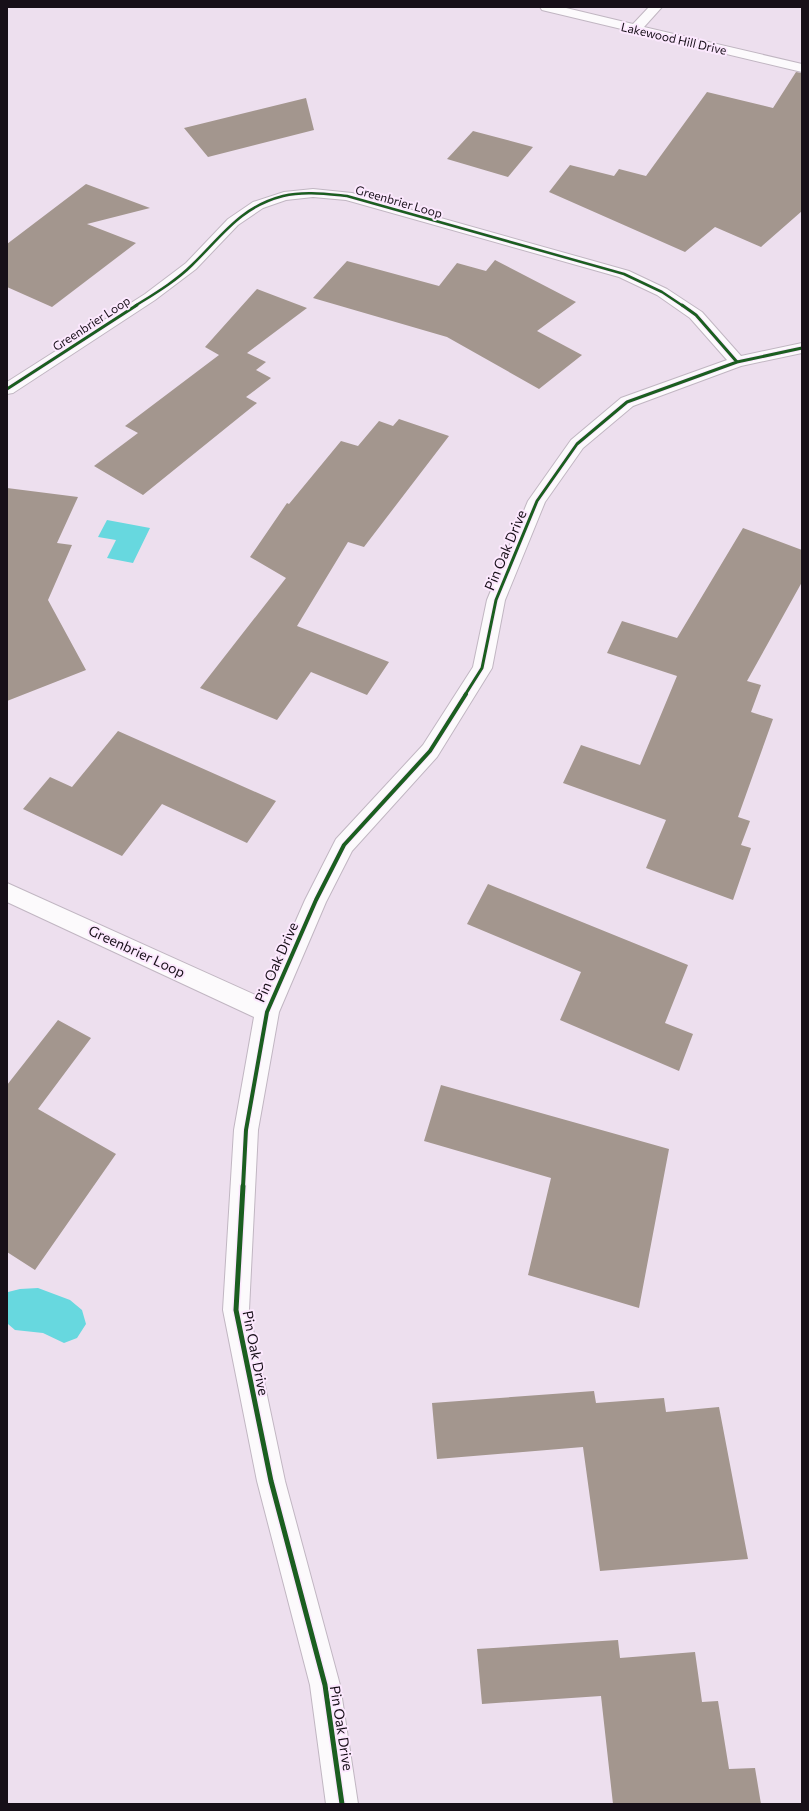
<svg xmlns="http://www.w3.org/2000/svg" width="809" height="1811" viewBox="0 0 809 1811" font-family="Commissioner,sans-serif">
  <style>
    .water { fill: #67d8df }
    .building { fill: #a3968e }
    .lines { fill: none; stroke-linecap: round; stroke-linejoin: round }
    .minor-casing { stroke: #c1b6c2; stroke-width: 2 }
    .minor { fill: #fcfafc; fill-rule: evenodd }
    .cycleway-far3-casing { stroke: #fce8fe; stroke-width: 4 }
    .cycleway-far2-casing { stroke: #fce8fe; stroke-width: 5 }
    .cycleway-far1-casing { stroke: #fce8fe; stroke-width: 6 }
    .cycleway-casing { stroke: #fce8fe; stroke-width: 8 }
    .cycleway-far3 { stroke: #1b5e20; stroke-width: 2.5 }
    .cycleway-far2 { stroke: #1b5e20; stroke-width: 3 }
    .cycleway-far1 { stroke: #1b5e20; stroke-width: 4 }
    .cycleway { stroke: #1b5e20; stroke-width: 5 }
    .labels { text-anchor: middle; dominant-baseline: central; stroke-width: 4; stroke-linejoin: round; paint-order: stroke }
    .far-street-label { font-size: 12px; fill: #170f18; stroke: #fce8fe }
    .street-label { font-size: 14px; fill: #170f18; stroke: #fce8fe }
  </style>
  <rect width="100%" height="100%" fill="#eddfee"/>
  <!-- water -->
  <path class="water" d="M 107,520 L 150,528 L 133,563 L 107,558 L 116,540 L 98,537 Z
    M 38,1288 L 70,1300 L 82,1310 L 86,1324 L 77,1338 L 64,1343 L 43,1333 L 15,1330 L 8,1324 L 7,1294 L 8,1292 L 20,1289 Z"/>
  <!-- building -->
  <path class="building" d="M 796,72 L 802,73 L 802,211 L 761,247 L 715,227 L 685,252 L 549,192 L 570,165 L 614,176 L 619,169 L 646,176 L 707,92 L 773,108 Z
    M 306,98 L 314,130 L 208,157 L 184,128 Z
    M 473,131 L 533,147 L 508,177 L 447,159 Z
    M 86,184 L 150,208 L 87,224 L 136,243 L 52,307 L 7,287 L 7,244 Z
    M 495,260 L 576,302 L 537,331 L 582,355 L 539,389 L 447,337 L 313,298 L 347,261 L 439,286 L 457,263 L 486,271 Z
    M 257,289 L 307,308 L 247,353 L 266,362 L 256,370 L 271,378 L 246,397 L 257,403 L 143,495 L 94,466 L 138,433 L 125,426 L 219,355 L 205,347 Z
    M 399,419 L 449,436 L 364,547 L 348,542 L 297,626 L 389,662 L 367,695 L 311,672 L 277,720 L 200,688 L 286,578 L 250,557 L 287,503 L 289,504 L 341,441 L 358,446 L 379,421 L 393,426 Z
    M 7,488 L 78,497 L 57,543 L 72,545 L 48,600 L 86,670 L 7,701 Z
    M 743,528 L 802,550 L 802,582 L 747,681 L 761,685 L 751,712 L 773,719 L 738,817 L 750,821 L 741,845 L 751,848 L 733,900 L 646,868 L 666,820 L 563,783 L 581,745 L 640,765 L 677,676 L 607,653 L 622,621 L 677,638 Z
    M 118,731 L 276,801 L 247,843 L 162,804 L 122,856 L 23,809 L 50,777 L 72,787 Z
    M 488,884 L 688,965 L 665,1023 L 693,1034 L 679,1071 L 560,1020 L 581,972 L 467,924 Z
    M 58,1020 L 91,1038 L 38,1109 L 116,1154 L 35,1270 L 7,1252 L 7,1085 Z
    M 441,1085 L 669,1149 L 639,1308 L 528,1275 L 551,1178 L 424,1141 Z
    M 594,1391 L 596,1403 L 664,1398 L 666,1412 L 719,1407 L 748,1559 L 600,1571 L 583,1447 L 437,1459 L 432,1403 Z
    M 618,1640 L 620,1658 L 695,1652 L 702,1702 L 718,1701 L 729,1769 L 755,1768 L 761,1804 L 613,1804 L 601,1696 L 482,1704 L 477,1649 Z"/>
  <g class="lines">
    <!-- minor casing -->
    <g class="minor-casing">
      <path id="minor" d="M 540,7 L 562,7 L 633,24 L 649,7 L 662,7 L 644,27 L 802,64 L 802,72 L 546,11 L 542,10 Z
        M 313,189 L 352,193 L 629,271 L 667,289 L 702,312 L 741,356 L 802,343 L 802,353 L 741,366 L 633,406 L 583,448 L 545,502 L 505,600 L 492,668 L 437,757 L 352,851 L 326,902 L 279,1012 L 258,1130 L 249,1310 L 285,1481 L 340,1685 L 358,1804 L 326,1804 L 310,1685 L 257,1481 L 223,1310 L 234,1130 L 254,1017 L 7,902 L 7,883 L 262,998 L 305,900 L 336,839 L 423,745 L 473,667 L 487,600 L 528,501 L 571,440 L 621,398 L 727,360 L 690,318 L 657,295 L 619,277 L 346,200 L 313,197 L 286,200 L 263,208 L 238,225 L 196,269 L 155,300 L 13,393 L 7,394 L 7,382 L 145,294 L 186,263 L 228,219 L 253,202 L 284,192 Z"/>
    </g>
    <!-- minor -->
    <use href="#minor" class="minor"/>
    <!-- cycleway-far3 casing -->
    <g class="cycleway-far3-casing">
      <path id="cycleway-far3" d="M 135,306 C 154,294 176,281 192,265 C 222,236 240,207 283,196 C 304,191 326,194 347,196 L 624,274 L 662,292 L 683,306"/>
    </g>
    <!-- cycleway-far2 casing -->
    <g class="cycleway-far2-casing">
      <path id="cycleway-far2" d="M 682,305 L 696,315 L 737,362
        M 7,389 L 137,305
        M 465,695 L 482,668 L 496,600 L 537,501 L 577,444 L 627,402 L 737,362 L 802,348"/>
    </g>
    <!-- cycleway-far1 casing -->
    <g class="cycleway-far1-casing">
      <path id="cycleway-far1" d="M 243,1187 L 246,1130 L 267,1012 L 316,900 L 344,845 L 430,751 L 466,694"/>
    </g>
    <!-- cycleway casing -->
    <g class="cycleway-casing">
      <path id="cycleway" d="M 243,1186 L 236,1310 L 271,1481 L 325,1685 L 342,1804"/>
    </g>
    <!-- cycleway-far3 -->
    <use href="#cycleway-far3" class="cycleway-far3"/>
    <!-- cycleway-far2 -->
    <use href="#cycleway-far2" class="cycleway-far2"/>
    <!-- cycleway-far1 -->
    <use href="#cycleway-far1" class="cycleway-far1"/>
    <!-- cycleway -->
    <use href="#cycleway" class="cycleway"/>
  </g>
  <g class="labels">
    <!-- far-street labels -->
    <g class="far-street-label">
      <text transform="translate(674 38) rotate(13)">Lakewood Hill Drive</text>
      <text transform="translate(399 201) rotate(16)">Greenbrier Loop</text>
      <text transform="translate(91 323) rotate(-33)">Greenbrier Loop</text>
    </g>
    <!-- street labels -->
    <g class="street-label">
      <text transform="translate(505 550) rotate(-67)">Pin Oak Drive</text>
      <text transform="translate(137 951) rotate(25)">Greenbrier Loop</text>
      <text transform="translate(276 962) rotate(-66)">Pin Oak Drive</text>
      <text transform="translate(256 1353) rotate(79)">Pin Oak Drive</text>
      <text transform="translate(342 1728) rotate(81)">Pin Oak Drive</text>
    </g>
  </g>
  <!-- border -->
  <rect width="809" height="1811" fill="none" stroke="#170f18" stroke-width="16"/>
</svg>
